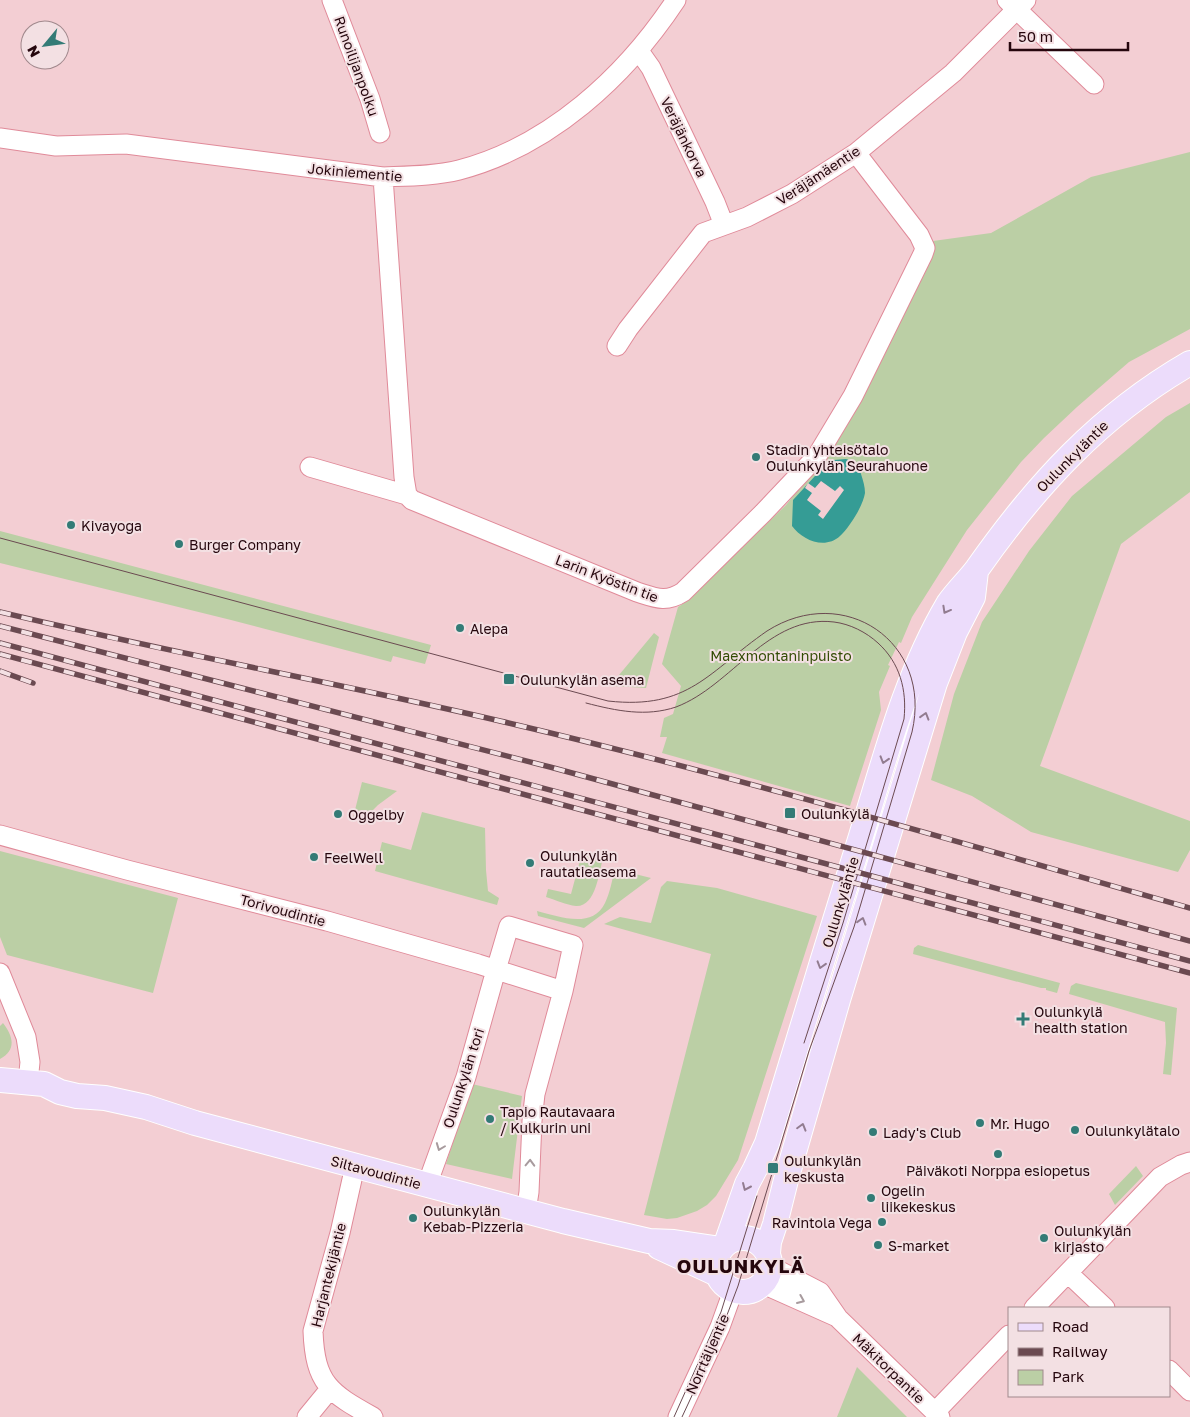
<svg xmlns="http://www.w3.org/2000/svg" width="1190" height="1417" viewBox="0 0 1190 1417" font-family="'Golos Text',sans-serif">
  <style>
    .green { fill: #bbcfa5 }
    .water { fill: #359c95 }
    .pier { fill: #f3ced3 }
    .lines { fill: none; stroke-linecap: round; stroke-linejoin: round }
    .minor-casing { stroke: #e08a99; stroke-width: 21 }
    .major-casing { stroke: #fff; stroke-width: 26 }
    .minor { stroke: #fff; stroke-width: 19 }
    .major { stroke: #ecdcfb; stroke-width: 24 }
    .tram { stroke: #6b4a51; stroke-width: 1 }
    .rail-casing { stroke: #6b4a51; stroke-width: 5.5 }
    .rail { stroke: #f3e0e3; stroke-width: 4; stroke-dasharray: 11; stroke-linecap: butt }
    .oneway { stroke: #927c90 }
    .oneway2 { stroke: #a89b9e }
    .poi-dot { fill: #337b76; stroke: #f3e0e3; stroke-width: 2 }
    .labels { text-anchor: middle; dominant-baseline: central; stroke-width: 4; stroke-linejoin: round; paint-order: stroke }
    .street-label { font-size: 14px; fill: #25060d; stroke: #f3e0e3 }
    .poi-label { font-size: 14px; fill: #25060d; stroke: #f3e0e3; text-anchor: start }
    .park-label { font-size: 14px; fill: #324c04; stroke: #f3e0e3 }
    .district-label { font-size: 19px; font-weight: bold; letter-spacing: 1px; fill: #25060d; stroke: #f3e0e3 }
  </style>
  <rect width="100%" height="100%" fill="#f3ced3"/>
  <!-- green -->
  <path class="green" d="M 1190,152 L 1190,329 L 1129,362 L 1077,407 L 1044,438 L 1021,462 L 967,530 L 912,617 L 901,643 L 899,642 L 888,665 L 890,666 L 879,692 L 881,710 L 850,806 L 662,753 L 667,737 L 660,737 L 664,718 L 673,714 L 681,686 L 662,664 L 678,607 L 687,601 L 786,505 L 835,444 L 932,254 L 933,241 L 991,233 L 1091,177 Z
    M 1190,403 L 1190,492 L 1121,544 L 1040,766 L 1190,821 L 1190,850 L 1178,872 L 1031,832 L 972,796 L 931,780 L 954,694 L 982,622 L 1029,551 L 1072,496 L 1166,417 Z
    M 0,531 L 431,645 L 425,664 L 393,656 L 391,662 L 231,620 L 0,563 Z
    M 654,633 L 659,637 L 646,688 L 613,686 L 614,681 Z
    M 362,782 L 397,791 L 378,805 L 371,812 L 352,822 Z
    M 422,812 L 485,828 L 486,870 L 488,891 L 499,898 L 497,905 L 375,871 L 382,842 L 411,850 Z
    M 0,851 L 178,898 L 153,993 L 7,955 L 0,937 Z
    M 582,853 L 603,858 C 599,872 596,907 576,906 C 566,905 556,900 546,897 L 548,889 L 571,894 Z
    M 615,869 L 651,878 L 584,928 L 538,916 L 537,911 C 558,916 592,930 605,903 C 610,893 612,880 615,869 Z
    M 667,881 L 717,888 L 817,916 L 738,1160 L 716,1196 L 707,1205 L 697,1211 L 677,1218 L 667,1219 L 644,1215 L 711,954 L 604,924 L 620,917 L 651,923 L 661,887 Z
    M 918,945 L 1060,983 L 1057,993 L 1046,990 L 1046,988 L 1041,988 L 913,954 L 914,948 Z
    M 1076,983 L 1177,1008 L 1171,1075 L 1163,1074 L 1166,1043 L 1165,1022 L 1069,994 L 1071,986 Z
    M 3,1023 C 13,1036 17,1050 0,1059 L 0,1026 Z
    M 472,1084 L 522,1096 L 512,1179 L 446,1164 Z
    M 1136,1166 L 1143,1176 L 1115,1205 L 1109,1194 Z
    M 857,1367 L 907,1417 L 837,1417 Z"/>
  <!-- water -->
  <path class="water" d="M 846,459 C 856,462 859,465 861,474 C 863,480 865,487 865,493 C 863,506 849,528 840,536 C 825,550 802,540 792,526 L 793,500 L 826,464 L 834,460 Z"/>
  <!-- pier -->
  <path class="pier" d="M 821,481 L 835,491 L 840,486 L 844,490 L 823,519 L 818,515 L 821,511 L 807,500 L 812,493 L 805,488 L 808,483 L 815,488 Z"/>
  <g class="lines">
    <!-- minor casing -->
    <g class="minor-casing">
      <path id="minor" d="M 332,0 L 370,99 L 380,133
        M 1007,0 L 1094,84
        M 639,51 L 651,68 L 715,202 L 724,225
        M 0,138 L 56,146 L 126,144 L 383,177 C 408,176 435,176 459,170 C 550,146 625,77 676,0
        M 383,177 L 404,477 L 407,495 L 412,500 L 637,592 C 656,598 666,603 683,592 L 763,513 L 817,456 L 853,396 L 923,254 L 925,248 L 919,235 L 856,153
        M 617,346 L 628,329 L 703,233 L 747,217 L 792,194 L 856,153 L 953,73 L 1026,0
        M 310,467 L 407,495
        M 0,835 L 127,870 L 327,921 L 478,964 L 563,991
        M 0,973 L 26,1037 L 30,1062 L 28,1082
        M 355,1166 L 340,1233 L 313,1331 C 315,1384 330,1393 373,1417
        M 427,1185 L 466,1077 L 496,970 L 509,926 L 573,945 L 563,991 L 535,1094 L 532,1121 L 529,1192 L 526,1211
        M 770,1266 L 820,1292 L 838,1318 L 940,1417
        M 1068,1273 L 1105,1308
        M 763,1284 L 837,1317
        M 1034,1308 L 1160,1177 L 1181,1165 L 1190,1162
        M 1169,1370 L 1190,1391
        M 935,1412 L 1009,1335
        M 307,1417 L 330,1389
        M 678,1417 L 720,1327 L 733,1291"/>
    </g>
    <!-- major casing -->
    <g class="major-casing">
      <path id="major" d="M 0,1080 L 44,1084 L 60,1092 L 77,1096 L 105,1098 L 146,1107 L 195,1123 L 563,1221 L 649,1241 L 674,1242 L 721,1249
        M716 1265a27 27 0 1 1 54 0a27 27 0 1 1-54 0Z
        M 726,1244 L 747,1184 L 755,1169 L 767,1143 C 798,1041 829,938 861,836 C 885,758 906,675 948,604 C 957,591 968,581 977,569 C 1036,485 1100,415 1190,363
        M 659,1247 L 717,1274
        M 768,1253 L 769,1242 L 775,1224 L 786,1180 L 838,1000 L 935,683 L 955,632 L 973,597 L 976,571"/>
    </g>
    <!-- minor -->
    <use href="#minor" class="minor"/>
    <!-- major -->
    <use href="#major" class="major"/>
    <!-- tram -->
    <path class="tram" d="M 0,538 L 608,701 C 689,710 708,672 767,631 C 844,582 933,642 912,732 L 854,927 L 809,1051 L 738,1286 L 716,1344 L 682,1417
      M 586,703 C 617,711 646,717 676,707 C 732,686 768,614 834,622 C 850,624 866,632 878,643 C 900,663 907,690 904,719 L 843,923 L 804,1043
      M 674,1417 L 721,1312 L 757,1196"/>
    <!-- rail casing -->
    <g class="rail-casing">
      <path id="rail" d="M 0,612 C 166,652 334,682 500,721 C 732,775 961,843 1190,908
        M 0,626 L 550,767 L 1190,941
        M 0,643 L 1190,961
        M 0,654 L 1190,973
        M 0,671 L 33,683"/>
    </g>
    <!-- rail -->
    <use href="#rail" class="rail"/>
  </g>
  <!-- one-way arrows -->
  <defs><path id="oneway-chevron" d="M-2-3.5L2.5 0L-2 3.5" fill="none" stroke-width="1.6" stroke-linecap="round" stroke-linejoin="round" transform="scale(1.25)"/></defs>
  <g class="oneway">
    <use href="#oneway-chevron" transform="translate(946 610) rotate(119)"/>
    <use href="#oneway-chevron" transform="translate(925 716) rotate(-73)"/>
    <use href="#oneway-chevron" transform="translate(884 760) rotate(107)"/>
    <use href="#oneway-chevron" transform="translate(862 921) rotate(-73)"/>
    <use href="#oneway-chevron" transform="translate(821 965) rotate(107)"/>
    <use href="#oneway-chevron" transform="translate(802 1127) rotate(-74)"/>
    <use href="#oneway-chevron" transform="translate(746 1187) rotate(114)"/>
  </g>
  <g class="oneway2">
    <use href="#oneway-chevron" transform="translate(440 1147) rotate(111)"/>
    <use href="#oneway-chevron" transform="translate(530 1163) rotate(-88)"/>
    <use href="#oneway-chevron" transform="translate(801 1300) rotate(23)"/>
  </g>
  <!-- markers -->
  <g class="poi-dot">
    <circle cx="756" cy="457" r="5"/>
    <circle cx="71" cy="525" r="5"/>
    <circle cx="179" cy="544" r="5"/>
    <circle cx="460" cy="628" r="5"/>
    <rect x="503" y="673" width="12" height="12" rx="2.5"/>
    <rect x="784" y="807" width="12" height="12" rx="2.5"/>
    <circle cx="338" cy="814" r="5"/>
    <circle cx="314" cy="857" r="5"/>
    <circle cx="530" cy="863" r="5"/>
    <path d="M1020.5 1011.5h5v5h5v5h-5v5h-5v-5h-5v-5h5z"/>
    <circle cx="490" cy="1119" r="5"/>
    <circle cx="980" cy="1123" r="5"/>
    <circle cx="1075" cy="1130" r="5"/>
    <circle cx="873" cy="1132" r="5"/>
    <circle cx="998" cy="1154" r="5"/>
    <rect x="767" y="1162" width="12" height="12" rx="2.5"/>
    <circle cx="871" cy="1198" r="5"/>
    <circle cx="413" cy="1218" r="5"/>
    <circle cx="882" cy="1222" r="5"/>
    <circle cx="1044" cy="1238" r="5"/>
    <circle cx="878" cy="1245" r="5"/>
  </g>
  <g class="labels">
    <!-- street labels -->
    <g class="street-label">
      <text transform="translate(357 66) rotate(70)">Runoilijanpolku</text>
      <text transform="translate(684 137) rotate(64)">Veräjänkorva</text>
      <text transform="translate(355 172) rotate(5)">Jokiniementie</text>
      <text transform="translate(818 175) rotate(-33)">Veräjämäentie</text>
      <text transform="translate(1072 456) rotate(-45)">Oulunkyläntie</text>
      <text transform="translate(607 578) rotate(21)">Larin Kyöstin tie</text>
      <text transform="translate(840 902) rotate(-73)">Oulunkyläntie</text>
      <text transform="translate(283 910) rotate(15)">Torivoudintie</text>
      <text transform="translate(463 1078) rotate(-72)">Oulunkylän tori</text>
      <text transform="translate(376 1172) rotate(15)">Siltavoudintie</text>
      <text transform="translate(328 1275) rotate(-76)">Harjantekijäntie</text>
      <text transform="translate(707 1354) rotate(-66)">Norrtäljentie</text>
      <text transform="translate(889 1368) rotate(44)">Mäkitorpantie</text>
    </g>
    <!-- poi labels -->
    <g class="poi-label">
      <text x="766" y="449">Stadin yhteisötalo<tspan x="766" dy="16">Oulunkylän Seurahuone</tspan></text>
      <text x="81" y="525">Kivayoga</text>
      <text x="189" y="544">Burger Company</text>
      <text x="470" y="628">Alepa</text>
      <text x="520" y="679">Oulunkylän asema</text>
      <text x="801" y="813">Oulunkylä</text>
      <text x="348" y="814">Oggelby</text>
      <text x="540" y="855">Oulunkylän<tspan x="540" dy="16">rautatieasema</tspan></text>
      <text x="324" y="857">FeelWell</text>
      <text x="1034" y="1011">Oulunkylä<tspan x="1034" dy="16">health station</tspan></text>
      <text x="500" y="1111">Tapio Rautavaara<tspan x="500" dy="16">/ Kulkurin uni</tspan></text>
      <text x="990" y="1123">Mr. Hugo</text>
      <text x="1085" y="1130">Oulunkylätalo</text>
      <text x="883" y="1132">Lady's Club</text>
      <text x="784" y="1160">Oulunkylän<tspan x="784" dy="16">keskusta</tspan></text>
      <text x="998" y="1170" text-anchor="middle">Päiväkoti Norppa esiopetus</text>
      <text x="881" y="1190">Ogelin<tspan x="881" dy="16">liikekeskus</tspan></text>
      <text x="423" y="1210">Oulunkylän<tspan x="423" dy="16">Kebab-Pizzeria</tspan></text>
      <text x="872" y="1222" text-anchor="end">Ravintola Vega</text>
      <text x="1054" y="1230">Oulunkylän<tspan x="1054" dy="16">kirjasto</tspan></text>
      <text x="888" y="1245">S-market</text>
    </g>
    <!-- park labels -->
    <g class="park-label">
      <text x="781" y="655">Maexmontaninpuisto</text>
    </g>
    <!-- district labels -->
    <g class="district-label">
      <text x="741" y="1265">OULUNKYLÄ</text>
    </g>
  </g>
  <!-- legend -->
  <rect x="1008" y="1307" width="162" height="90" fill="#f3e0e3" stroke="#a1898d"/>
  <rect x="1018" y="1323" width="25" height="8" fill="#ecdcfb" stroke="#a1898d"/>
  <text x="1052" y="1332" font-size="15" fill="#25060d">Road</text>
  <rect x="1018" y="1348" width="25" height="8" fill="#6b4a51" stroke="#a1898d"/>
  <text x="1052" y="1357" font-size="15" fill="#25060d">Railway</text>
  <rect x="1018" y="1370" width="25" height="15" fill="#bbcfa5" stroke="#a1898d"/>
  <text x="1052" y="1382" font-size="15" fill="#25060d">Park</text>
  <!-- north arrow -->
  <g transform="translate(45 45) rotate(241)"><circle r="24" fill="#f3e0e3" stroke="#a1898d"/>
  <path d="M0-4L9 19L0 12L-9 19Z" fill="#337b76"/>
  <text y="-8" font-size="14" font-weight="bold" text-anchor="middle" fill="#25060d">N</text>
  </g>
  <!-- scale -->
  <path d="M1010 42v8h118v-8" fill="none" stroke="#25060d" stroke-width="2.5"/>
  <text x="1018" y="42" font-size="15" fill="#25060d" stroke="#f3e0e3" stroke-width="4" paint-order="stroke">50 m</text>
</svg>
